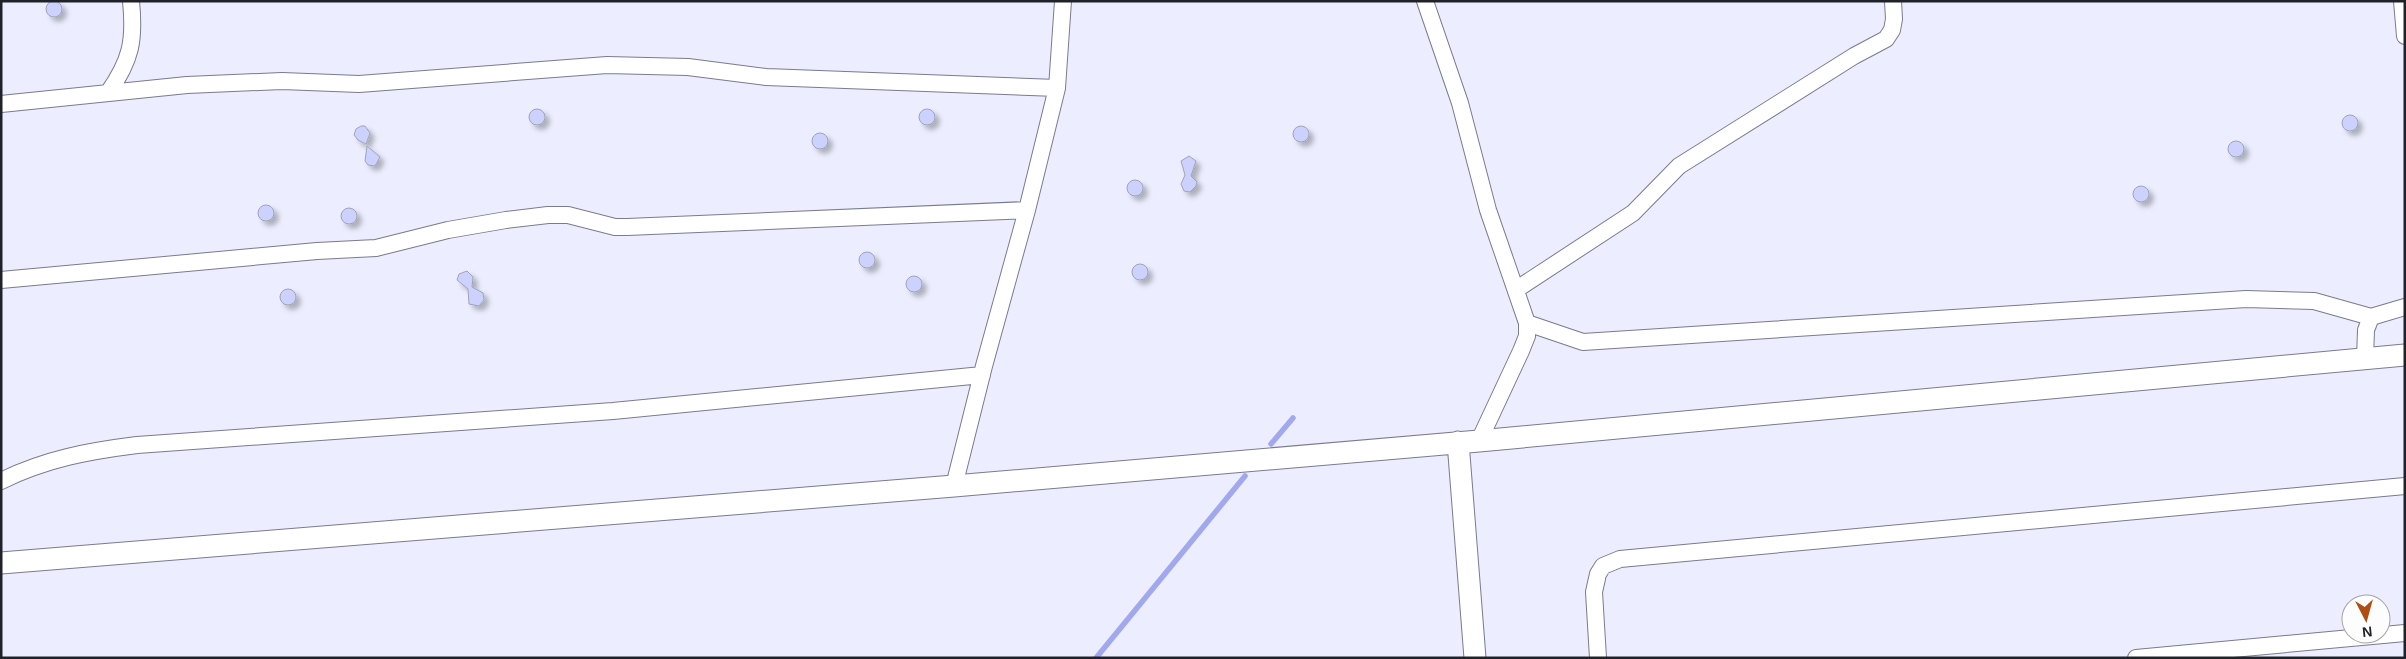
<svg xmlns="http://www.w3.org/2000/svg" width="2406" height="659" viewBox="0 0 2406 659" font-family="Arial,sans-serif">
  <style>
    .lines { fill: none; stroke-linecap: round; stroke-linejoin: round }
    .stream { stroke: #a2a8ee; stroke-width: 5.5 }
    .building { fill: #ccd2fd; stroke: #a0a3b6; filter: url(#shadow) }
    .minor-casing { stroke: #797b8e; stroke-width: 18 }
    .tertiary-casing { stroke: #797b8e; stroke-width: 23 }
    .minor { stroke: #fff; stroke-width: 16 }
    .tertiary { stroke: #fff; stroke-width: 21 }
  </style>
  <defs>
    <filter id="shadow"><feDropShadow dx="4.5" dy="4.5" stdDeviation="2.5" flood-color="#0004"/></filter>
  </defs>
  <rect width="100%" height="100%" fill="#eceeff"/>
  <g class="lines">
    <!-- stream -->
    <path class="stream" d="M 1271,444 L 1293,418
      M 1096,658 L 1245,476"/>
  </g>
  <!-- building -->
  <path class="building" d="M46 9a8 8 0 1 1 16 0a8 8 0 1 1-16 0Z
    M529 117a8 8 0 1 1 16 0a8 8 0 1 1-16 0Z
    M919 117a8 8 0 1 1 16 0a8 8 0 1 1-16 0Z
    M2342 123a8 8 0 1 1 16 0a8 8 0 1 1-16 0Z
    M 361,126 L 365,126 L 370,133 L 366,144 L 358,140 L 354,135 L 356,129 Z
    M1293 134a8 8 0 1 1 16 0a8 8 0 1 1-16 0Z
    M812 141a8 8 0 1 1 16 0a8 8 0 1 1-16 0Z
    M2228 149a8 8 0 1 1 16 0a8 8 0 1 1-16 0Z
    M 367,146 L 380,157 L 375,166 L 368,165 L 365,161 Z
    M 1189,156 L 1196,161 L 1191,176 L 1197,182 L 1196,186 L 1190,192 L 1184,191 L 1181,184 L 1185,175 L 1181,161 Z
    M1127 188a8 8 0 1 1 16 0a8 8 0 1 1-16 0Z
    M2133 194a8 8 0 1 1 16 0a8 8 0 1 1-16 0Z
    M258 213a8 8 0 1 1 16 0a8 8 0 1 1-16 0Z
    M341 216a8 8 0 1 1 16 0a8 8 0 1 1-16 0Z
    M859 260a8 8 0 1 1 16 0a8 8 0 1 1-16 0Z
    M1132 272a8 8 0 1 1 16 0a8 8 0 1 1-16 0Z
    M 467,271 L 473,277 L 472,287 L 483,293 L 484,300 L 479,306 L 469,304 L 468,289 L 457,280 L 459,274 Z
    M906 284a8 8 0 1 1 16 0a8 8 0 1 1-16 0Z
    M280 297a8 8 0 1 1 16 0a8 8 0 1 1-16 0Z"/>
  <g class="lines">
    <!-- minor casing -->
    <g class="minor-casing">
      <path id="minor" d="M 1425,1 L 1460,103 L 1488,210 L 1527,323 L 1527,336 L 1521,351 L 1479,441
        M 2402,1 L 2405,36
        M 108,93 C 131,60 135,41 131,1
        M 1,104 L 187,85 L 282,81 L 359,84 L 607,65 L 688,67 L 766,77 L 1057,88
        M 1,280 L 317,251 L 376,248 L 448,230 L 506,220 L 548,215 L 568,215 L 615,227 L 627,227 L 1027,210
        M 1517,289 L 1633,213 L 1679,166 L 1854,56 L 1886,39 L 1892,30 L 1894,19 L 1893,1
        M 1527,323 L 1583,342 L 2246,299 L 2314,301 L 2371,317
        M 2365,358 L 2366,330 L 2371,317 L 2405,307
        M 1,481 C 45,459 89,451 137,445 L 613,411 L 982,375
        M 954,486 L 984,366 L 1027,210 L 1057,88 L 1063,1
        M 1598,658 L 1594,592 L 1598,574 L 1603,566 L 1620,559 L 2405,486
        M 2136,658 L 2405,633"/>
    </g>
    <!-- tertiary casing -->
    <g class="tertiary-casing">
      <path id="tertiary" d="M 1458,442 L 1475,658
        M 1,563 L 954,486 L 1479,441 L 2405,355"/>
    </g>
    <!-- minor -->
    <use href="#minor" class="minor"/>
    <!-- tertiary -->
    <use href="#tertiary" class="tertiary"/>
  </g>
  <!-- border -->
  <rect width="2406" height="659" fill="none" stroke="#212229" stroke-width="5"/>
  <!-- north arrow -->
  <g transform="translate(2366 619) rotate(174)"><circle r="24" fill="#fdfdfd" stroke="#a5a5a8"/>
  <path d="M0-4L9 19L0 12L-9 19Z" fill="#b04d11"/>
  <text y="-8" font-size="14" font-weight="bold" text-anchor="middle" fill="#212229">N</text>
  </g>
</svg>
